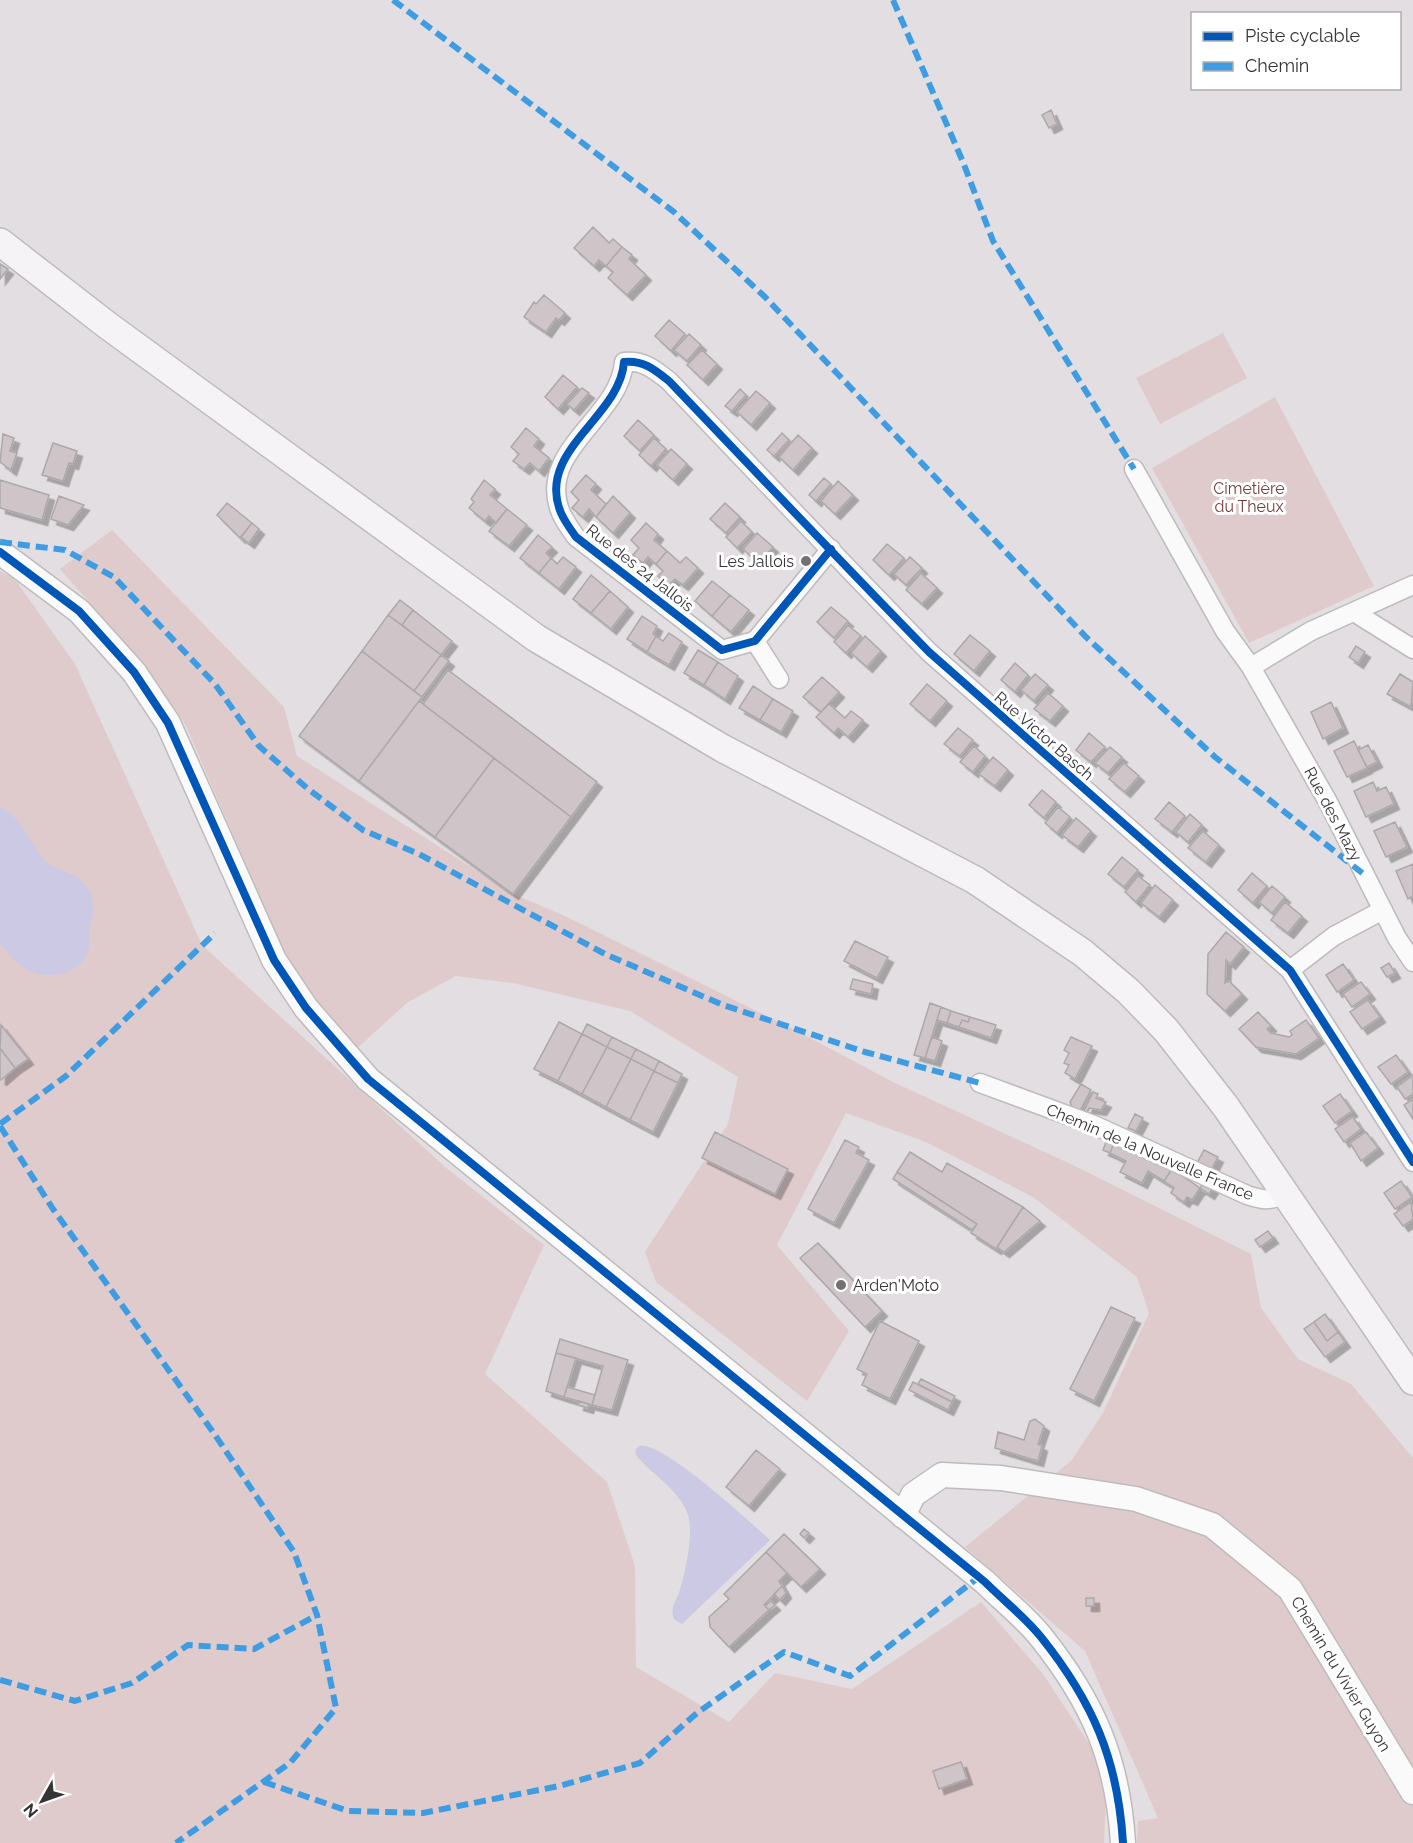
<svg xmlns="http://www.w3.org/2000/svg" width="1413" height="1843" viewBox="0 0 1413 1843" font-family="Raleway,sans-serif">
  <style>
    .green { fill: #e0cbcc }
    .water { fill: #cbc9e3 }
    .building { fill: #cfc5c9; stroke: #aca8aa; stroke-width: 1.5; filter: url(#shadow) }
    .lines { fill: none; stroke-linecap: round; stroke-linejoin: round }
    .minor-casing { stroke: #bebbbd; stroke-width: 21 }
    .tertiary-casing { stroke: #bebbbd; stroke-width: 27 }
    .secondary-casing { stroke: #bebbbd; stroke-width: 30 }
    .minor { stroke: #fbfafa; stroke-width: 18 }
    .tertiary { stroke: #fbfafa; stroke-width: 24 }
    .secondary { stroke: #f6f3f7; stroke-width: 27 }
    .quiet { stroke: #3e9de2; stroke-width: 6; stroke-dasharray: 12 6; stroke-linecap: butt }
    .cycleway-casing { stroke: #fff; stroke-width: 11 }
    .cycleway { stroke: #0057b8; stroke-width: 8 }
    .poi-dot { fill: #727072; stroke: #fff; stroke-width: 2 }
    .labels { text-anchor: middle; dominant-baseline: central; stroke-width: 6; stroke-linejoin: round; paint-order: stroke }
    .park-label { font-size: 16px; fill: #763d3f; stroke: #fff }
    .poi-label { font-size: 16px; fill: #363436; stroke: #fff; text-anchor: end }
    .street-label { font-size: 16px; fill: #363436; stroke: #fff }
  </style>
  <defs>
    <filter id="shadow"><feDropShadow dx="5.5" dy="5.5" stdDeviation="0" flood-color="#0004"/></filter>
  </defs>
  <rect width="100%" height="100%" fill="#e2dee1"/>
  <!-- green -->
  <path class="green" d="M 1223,333 L 1247,378 L 1160,424 L 1136,378 Z
    M 1275,397 L 1374,586 L 1249,643 L 1152,468 Z
    M 112,530 L 284,707 L 297,756 L 513,894 L 563,915 L 799,1032 L 891,1081 L 1079,1168 L 1251,1254 L 1261,1308 L 1298,1359 L 1351,1384 L 1413,1458 L 1413,1843 L 1137,1843 L 1138,1821 L 1158,1818 L 1085,1651 L 965,1547 L 1071,1461 L 1103,1413 L 1149,1313 L 1137,1277 L 1033,1197 L 926,1142 L 846,1113 L 777,1245 L 849,1331 L 807,1401 L 656,1282 L 645,1252 L 728,1124 L 738,1077 L 630,1011 L 513,983 L 456,976 L 408,1002 L 354,1051 L 314,1002 L 280,951 L 255,886 L 186,726 L 147,668 L 60,569 Z
    M 0,571 L 14,578 L 75,664 L 202,945 L 445,1167 L 544,1245 L 485,1374 L 607,1482 L 635,1566 L 636,1667 L 729,1722 L 775,1673 L 852,1689 L 981,1602 L 1043,1674 L 1107,1771 L 1104,1843 L 0,1843 Z"/>
  <!-- water -->
  <path class="water" d="M 0,807 C 20,816 30,843 44,859 C 56,873 78,870 88,889 C 97,906 92,915 89,933 C 89,938 90,945 88,951 C 80,975 46,981 26,969 C 15,963 8,953 0,944 Z
    M 639,1446 C 663,1441 749,1521 770,1540 L 682,1624 L 674,1619 C 670,1608 675,1603 679,1593 C 685,1575 694,1533 688,1515 C 680,1490 651,1474 636,1455 L 635,1450 Z"/>
  <!-- building -->
  <path class="building" d="M 1051,110 L 1057,124 L 1049,128 L 1042,115 Z
    M 593,227 L 609,243 L 613,239 L 622,247 L 606,266 L 599,260 L 594,266 L 574,248 Z
    M 622,247 L 632,255 L 629,259 L 646,275 L 627,295 L 608,278 L 613,272 L 606,266 Z
    M 0,264 L 8,269 L 0,279 Z
    M 544,295 L 565,313 L 559,320 L 556,318 L 546,332 L 524,317 L 534,302 L 536,304 Z
    M 669,320 L 685,334 L 671,351 L 655,336 Z
    M 689,334 L 701,345 L 687,361 L 674,350 Z
    M 702,350 L 717,364 L 703,380 L 687,365 Z
    M 563,375 L 577,387 L 558,409 L 545,397 Z
    M 582,388 L 589,393 L 574,410 L 567,404 Z
    M 740,389 L 746,395 L 732,411 L 725,406 Z
    M 756,391 L 770,403 L 751,425 L 737,412 Z
    M 638,420 L 654,435 L 640,451 L 624,436 Z
    M 526,428 L 539,439 L 534,446 L 549,458 L 539,471 L 530,463 L 524,469 L 513,461 L 519,454 L 511,447 Z
    M 782,433 L 789,440 L 774,456 L 767,450 Z
    M 3,434 L 14,438 L 10,451 L 17,453 L 11,470 L 0,462 Z
    M 798,435 L 812,448 L 793,470 L 779,457 Z
    M 654,438 L 666,449 L 651,466 L 639,455 Z
    M 53,443 L 77,451 L 73,464 L 69,463 L 63,481 L 42,475 Z
    M 671,449 L 687,464 L 673,480 L 657,465 Z
    M 586,475 L 596,484 L 591,490 L 606,504 L 596,517 L 589,509 L 583,517 L 572,508 L 579,500 L 571,492 Z
    M 824,478 L 831,484 L 816,501 L 809,495 Z
    M 0,480 L 49,495 L 42,520 L 0,508 Z
    M 484,480 L 495,489 L 490,495 L 507,509 L 496,523 L 489,516 L 485,521 L 469,508 L 474,502 L 471,499 Z
    M 838,481 L 853,495 L 835,514 L 821,501 Z
    M 59,496 L 84,505 L 68,525 L 51,519 Z
    M 613,496 L 630,513 L 613,533 L 596,517 Z
    M 227,503 L 252,523 L 240,538 L 217,515 Z
    M 725,503 L 740,517 L 726,533 L 710,519 Z
    M 507,509 L 527,525 L 509,546 L 489,531 Z
    M 741,521 L 752,532 L 737,548 L 726,537 Z
    M 252,523 L 259,529 L 249,543 L 241,537 Z
    M 646,523 L 658,534 L 654,540 L 667,551 L 656,564 L 648,557 L 643,563 L 633,555 L 639,548 L 631,540 Z
    M 757,533 L 773,547 L 758,563 L 743,549 Z
    M 538,535 L 552,547 L 546,553 L 551,558 L 539,573 L 520,558 Z
    M 887,544 L 904,558 L 889,575 L 873,560 Z
    M 667,551 L 680,563 L 686,557 L 698,568 L 683,585 L 675,579 L 668,586 L 658,576 L 663,571 L 656,564 Z
    M 807,556 L 811,559 L 805,567 L 801,563 Z
    M 563,557 L 576,567 L 559,589 L 539,573 L 551,558 L 557,564 Z
    M 910,557 L 922,568 L 906,585 L 894,574 Z
    M 921,573 L 937,588 L 922,604 L 906,590 Z
    M 591,575 L 610,591 L 591,613 L 573,599 Z
    M 712,581 L 730,595 L 712,616 L 695,601 Z
    M 610,591 L 628,607 L 611,629 L 591,613 Z
    M 730,595 L 749,610 L 731,632 L 712,616 Z
    M 400,600 L 413,610 L 402,625 L 388,615 Z
    M 831,607 L 848,621 L 834,638 L 817,622 Z
    M 413,610 L 452,641 L 441,655 L 402,625 Z
    M 388,615 L 441,655 L 414,691 L 362,651 Z
    M 642,616 L 657,626 L 653,634 L 656,636 L 647,652 L 627,639 Z
    M 848,625 L 861,636 L 846,653 L 834,642 Z
    M 669,633 L 682,642 L 669,665 L 647,652 L 656,636 L 663,641 Z
    M 970,635 L 990,651 L 974,671 L 954,654 Z
    M 865,636 L 881,651 L 867,667 L 851,653 Z
    M 1356,646 L 1365,652 L 1358,663 L 1349,657 Z
    M 698,650 L 718,662 L 704,685 L 684,673 Z
    M 362,651 L 422,697 L 359,781 L 299,736 Z
    M 441,655 L 449,661 L 422,697 L 414,691 Z
    M 718,662 L 738,676 L 725,699 L 704,685 Z
    M 1015,663 L 1028,675 L 1015,692 L 1001,680 Z
    M 448,670 L 597,782 L 571,817 L 423,704 Z
    M 1035,674 L 1048,685 L 1034,701 L 1021,690 Z
    M 1400,674 L 1413,682 L 1411,707 L 1387,694 Z
    M 822,677 L 839,692 L 821,712 L 803,697 Z
    M 927,684 L 947,701 L 930,721 L 910,704 Z
    M 753,686 L 773,699 L 760,720 L 739,708 Z
    M 1048,693 L 1063,706 L 1050,721 L 1034,709 Z
    M 773,699 L 793,711 L 781,732 L 760,720 Z
    M 419,701 L 494,758 L 435,837 L 359,781 Z
    M 1331,702 L 1343,728 L 1323,739 L 1311,712 Z
    M 829,704 L 845,718 L 851,711 L 863,720 L 848,737 L 838,728 L 834,733 L 816,717 Z
    M 958,728 L 973,740 L 960,756 L 944,744 Z
    M 1089,733 L 1105,747 L 1091,762 L 1076,750 Z
    M 1354,741 L 1367,768 L 1347,777 L 1334,751 Z
    M 1368,745 L 1377,762 L 1367,767 L 1358,750 Z
    M 974,746 L 985,756 L 973,772 L 960,762 Z
    M 1110,747 L 1122,757 L 1108,773 L 1095,763 Z
    M 993,757 L 1008,770 L 995,786 L 979,774 Z
    M 494,758 L 571,817 L 513,894 L 435,837 Z
    M 1124,763 L 1139,776 L 1125,792 L 1109,779 Z
    M 1373,782 L 1377,791 L 1386,787 L 1394,804 L 1366,817 L 1354,791 Z
    M 1042,790 L 1056,802 L 1044,818 L 1029,805 Z
    M 1169,802 L 1185,816 L 1172,832 L 1155,819 Z
    M 1058,807 L 1070,817 L 1057,833 L 1045,823 Z
    M 1190,814 L 1202,825 L 1188,842 L 1176,832 Z
    M 1076,818 L 1091,831 L 1078,847 L 1062,835 Z
    M 1395,822 L 1407,847 L 1386,857 L 1374,831 Z
    M 1203,831 L 1219,845 L 1206,862 L 1188,848 Z
    M 1122,857 L 1138,870 L 1124,887 L 1108,874 Z
    M 1413,864 L 1413,896 L 1408,899 L 1396,871 Z
    M 1252,873 L 1267,886 L 1253,903 L 1238,890 Z
    M 1138,876 L 1150,885 L 1136,902 L 1125,892 Z
    M 1155,885 L 1173,900 L 1159,917 L 1141,903 Z
    M 1272,886 L 1285,897 L 1272,913 L 1259,902 Z
    M 1285,902 L 1302,916 L 1288,933 L 1271,920 Z
    M 1226,932 L 1244,947 L 1230,964 L 1226,960 L 1225,983 L 1229,981 L 1242,994 L 1225,1011 L 1207,994 L 1208,954 Z
    M 855,941 L 888,957 L 877,978 L 844,961 Z
    M 1389,963 L 1395,973 L 1387,977 L 1381,968 Z
    M 1343,964 L 1354,980 L 1337,992 L 1326,975 Z
    M 853,979 L 873,984 L 871,994 L 850,989 Z
    M 1361,982 L 1370,994 L 1352,1007 L 1343,994 Z
    M 1368,1000 L 1380,1017 L 1362,1029 L 1350,1012 Z
    M 930,1003 L 941,1007 L 925,1058 L 914,1055 Z
    M 941,1007 L 951,1011 L 947,1023 L 937,1020 Z
    M 951,1011 L 970,1017 L 968,1022 L 962,1020 L 959,1027 L 947,1023 Z
    M 1258,1012 L 1271,1026 L 1267,1029 L 1271,1033 L 1289,1037 L 1292,1035 L 1290,1031 L 1306,1020 L 1319,1038 L 1296,1054 L 1256,1047 L 1239,1029 Z
    M 970,1017 L 996,1025 L 991,1038 L 959,1027 L 962,1020 L 968,1022 Z
    M 559,1022 L 582,1034 L 558,1081 L 534,1069 Z
    M 587,1024 L 612,1037 L 607,1047 L 582,1034 Z
    M 1,1025 L 28,1059 L 15,1068 L 0,1048 Z
    M 582,1034 L 607,1047 L 582,1094 L 558,1081 Z
    M 612,1037 L 636,1049 L 631,1059 L 607,1047 Z
    M 932,1037 L 942,1041 L 935,1061 L 925,1058 Z
    M 1071,1037 L 1092,1046 L 1075,1079 L 1065,1073 L 1069,1065 L 1064,1063 L 1069,1053 L 1064,1050 Z
    M 607,1047 L 631,1059 L 606,1107 L 582,1094 Z
    M 0,1048 L 15,1068 L 1,1080 L 0,1079 Z
    M 636,1049 L 659,1061 L 654,1071 L 631,1059 Z
    M 1396,1055 L 1408,1072 L 1391,1084 L 1378,1067 Z
    M 631,1059 L 654,1071 L 630,1120 L 606,1107 Z
    M 659,1061 L 682,1074 L 678,1083 L 654,1071 Z
    M 654,1071 L 678,1083 L 653,1132 L 630,1120 Z
    M 1413,1075 L 1413,1094 L 1405,1099 L 1397,1087 Z
    M 1081,1084 L 1091,1090 L 1078,1114 L 1075,1113 L 1070,1102 Z
    M 1093,1092 L 1098,1094 L 1096,1098 L 1106,1102 L 1101,1110 L 1089,1108 L 1087,1112 L 1084,1111 Z
    M 1340,1094 L 1352,1111 L 1335,1123 L 1323,1106 Z
    M 1413,1099 L 1413,1119 L 1404,1105 Z
    M 1135,1114 L 1143,1118 L 1136,1131 L 1128,1128 Z
    M 1353,1117 L 1361,1129 L 1344,1142 L 1335,1129 Z
    M 715,1132 L 788,1169 L 775,1194 L 702,1158 Z
    M 1366,1132 L 1378,1148 L 1361,1161 L 1350,1143 Z
    M 1108,1137 L 1115,1140 L 1110,1153 L 1103,1150 Z
    M 845,1140 L 859,1147 L 856,1153 L 869,1160 L 834,1223 L 808,1209 Z
    M 1115,1140 L 1172,1169 L 1164,1181 L 1148,1171 L 1142,1183 L 1120,1172 L 1126,1161 L 1110,1153 Z
    M 1204,1150 L 1218,1157 L 1211,1170 L 1197,1163 Z
    M 910,1152 L 942,1172 L 947,1163 L 1023,1207 L 996,1249 L 971,1233 L 977,1224 L 897,1172 Z
    M 1172,1169 L 1200,1188 L 1192,1200 L 1187,1197 L 1184,1202 L 1171,1193 L 1174,1188 L 1164,1181 Z
    M 897,1172 L 977,1224 L 972,1230 L 893,1179 Z
    M 1401,1181 L 1412,1197 L 1395,1209 L 1384,1193 Z
    M 1204,1182 L 1213,1188 L 1209,1194 L 1200,1188 Z
    M 1411,1202 L 1413,1219 L 1403,1226 L 1394,1214 Z
    M 1023,1207 L 1040,1221 L 1004,1252 L 997,1247 Z
    M 1268,1231 L 1273,1238 L 1260,1247 L 1255,1240 Z
    M 818,1243 L 882,1311 L 865,1327 L 800,1258 Z
    M 1111,1307 L 1135,1318 L 1094,1401 L 1070,1389 Z
    M 1325,1314 L 1338,1332 L 1327,1341 L 1314,1322 Z
    M 880,1321 L 919,1341 L 890,1399 L 862,1385 L 867,1374 L 857,1369 Z
    M 1314,1322 L 1327,1341 L 1338,1332 L 1345,1342 L 1325,1357 L 1304,1329 Z
    M 560,1339 L 628,1360 L 612,1410 L 592,1405 L 603,1366 L 556,1353 Z
    M 556,1353 L 576,1358 L 564,1397 L 546,1391 Z
    M 921,1379 L 955,1396 L 952,1402 L 918,1384 Z
    M 913,1382 L 952,1402 L 948,1410 L 909,1390 Z
    M 567,1387 L 595,1395 L 592,1405 L 564,1397 Z
    M 579,1401 L 589,1404 L 588,1408 L 578,1405 Z
    M 1035,1419 L 1044,1426 L 1038,1444 L 1042,1446 L 1038,1461 L 995,1448 L 998,1432 L 1024,1440 L 1030,1421 Z
    M 756,1450 L 780,1469 L 749,1506 L 726,1487 Z
    M 804,1529 L 809,1533 L 804,1538 L 800,1534 Z
    M 784,1534 L 820,1569 L 801,1587 L 766,1552 Z
    M 766,1552 L 787,1573 L 779,1581 L 782,1586 L 764,1605 L 769,1610 L 729,1647 L 710,1627 L 709,1617 L 729,1599 L 724,1594 Z
    M 782,1586 L 786,1593 L 780,1600 L 774,1594 Z
    M 1086,1598 L 1094,1598 L 1094,1606 L 1086,1606 Z
    M 771,1601 L 775,1605 L 769,1610 L 765,1606 Z
    M 961,1762 L 967,1779 L 939,1789 L 933,1771 Z"/>
  <g class="lines">
    <!-- minor casing -->
    <g class="minor-casing">
      <path id="minor" d="M 1134,469 L 1225,631 L 1251,667 L 1328,802 L 1397,938 L 1413,962
        M 831,549 L 755,641 L 722,650 L 576,537 C 571,530 565,522 561,513 C 535,451 620,418 624,362 C 643,360 654,369 669,381 C 755,471 841,562 929,652 L 1290,970 L 1413,1162
        M 1354,612 L 1413,649
        M 755,641 L 779,679
        M 1251,667 L 1311,631 L 1413,585
        M 1290,970 L 1334,936 L 1383,910
        M 980,1083 L 1094,1125 L 1247,1195 C 1262,1200 1271,1202 1285,1193"/>
    </g>
    <!-- tertiary casing -->
    <g class="tertiary-casing">
      <path id="tertiary" d="M 0,552 L 79,611 L 134,672 L 168,723 L 274,960 L 306,1008 L 368,1079 L 985,1582 C 1003,1600 1025,1617 1041,1637 C 1093,1702 1118,1760 1123,1843
        M 903,1516 L 913,1495 L 942,1475 L 1001,1478 L 1136,1499 L 1212,1525 L 1290,1589 L 1413,1792"/>
    </g>
    <!-- secondary casing -->
    <g class="secondary-casing">
      <path id="secondary" d="M 0,242 L 107,325 L 536,638 L 722,748 L 975,880 L 1083,953 L 1128,991 L 1166,1030 L 1226,1107 L 1413,1381"/>
    </g>
    <!-- minor -->
    <use href="#minor" class="minor"/>
    <!-- tertiary -->
    <use href="#tertiary" class="tertiary"/>
    <!-- secondary -->
    <use href="#secondary" class="secondary"/>
    <!-- quiet -->
    <path class="quiet" d="M 393,0 L 674,212 L 765,297 L 1086,637 L 1215,757 L 1366,876
      M 893,0 L 963,162 L 993,241 L 1134,469
      M 0,542 L 65,550 L 114,577 L 215,684 L 259,746 L 308,789 L 363,830 L 419,854 L 605,954 L 723,1005 L 865,1052 L 980,1083
      M 0,1124 L 66,1076 L 215,933
      M 0,1126 L 53,1209 L 213,1432 L 294,1552 L 317,1615 L 336,1708 L 290,1763 L 176,1843
      M 0,1680 L 75,1701 L 132,1683 L 188,1645 L 254,1649 L 317,1615
      M 264,1782 L 348,1811 L 423,1813 L 559,1786 L 640,1763 L 697,1713 L 784,1652 L 850,1676 L 979,1577"/>
    <!-- cycleway casing -->
    <g class="cycleway-casing">
      <path id="cycleway" d="M 831,549 L 755,641 L 722,650 L 576,537 C 571,530 565,522 561,513 C 535,451 620,418 624,362 C 643,360 654,369 669,381 C 755,471 841,562 929,652 L 1290,970 L 1413,1162
        M 0,552 L 79,611 L 134,672 L 168,723 L 274,960 L 306,1008 L 368,1079 L 985,1582 C 1003,1600 1025,1617 1041,1637 C 1093,1702 1118,1760 1123,1843"/>
    </g>
    <!-- cycleway -->
    <use href="#cycleway" class="cycleway"/>
  </g>
  <!-- markers -->
  <g class="poi-dot">
    <circle cx="806" cy="561" r="6"/>
    <circle cx="841" cy="1285" r="6"/>
  </g>
  <g class="labels">
    <!-- park labels -->
    <g class="park-label">
      <text x="1249" y="488">Cimetière<tspan x="1249" dy="18">du Theux</tspan></text>
    </g>
    <!-- poi labels -->
    <g class="poi-label">
      <text x="794" y="561">Les Jallois</text>
      <text x="853" y="1285" text-anchor="start">Arden'Moto</text>
    </g>
    <!-- street labels -->
    <g class="street-label">
      <text transform="translate(640 568) rotate(38)">Rue des 24 Jallois</text>
      <text transform="translate(1044 736) rotate(41)">Rue Victor Basch</text>
      <text transform="translate(1333 814) rotate(62)">Rue des Mazy</text>
      <text transform="translate(1150 1152) rotate(23)">Chemin de la Nouvelle France</text>
      <text transform="translate(1341 1674) rotate(59)">Chemin du Vivier Guyon</text>
    </g>
  </g>
  <!-- legend -->
  <rect x="1191" y="12" width="210" height="78" fill="#ffffff" stroke="#afaeaf" stroke-width="1.5"/>
  <rect x="1203" y="32" width="30" height="9" fill="#0057b8" stroke="#afaeaf" stroke-width="1.5"/>
  <text x="1245" y="42" font-size="18" fill="#363436">Piste cyclable</text>
  <rect x="1203" y="62" width="30" height="9" fill="#3e9de2" stroke="#afaeaf" stroke-width="1.5"/>
  <text x="1245" y="72" font-size="18" fill="#363436">Chemin</text>
  <!-- north arrow -->
  <g transform="translate(42 1801) rotate(230)" stroke="#ffffff" stroke-width="4.5" paint-order="stroke">
  <path d="M0-4.5L10 22L0 15L-10 22Z" fill="#363436"/>
  <text y="-9" font-size="16" font-weight="bold" text-anchor="middle" fill="#363436">N</text>
  </g>
</svg>
